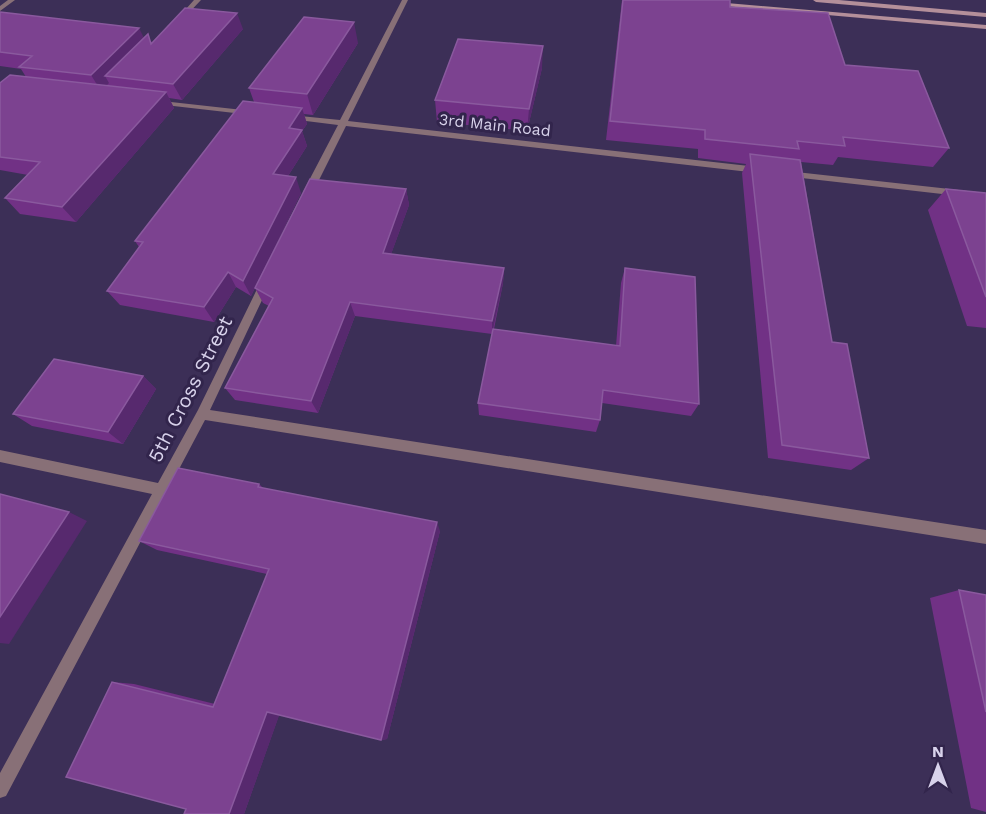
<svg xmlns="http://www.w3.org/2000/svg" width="986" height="814" viewBox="0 0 986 814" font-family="'Work Sans',sans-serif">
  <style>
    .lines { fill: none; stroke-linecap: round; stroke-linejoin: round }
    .street { fill: #887077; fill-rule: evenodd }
    .secondary { fill: #b48f9a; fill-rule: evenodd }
    .wall { fill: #713185 }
    .shaded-wall { fill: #57296e }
    .building { fill: #7c4290; stroke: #8a599e; stroke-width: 1.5 }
    .labels { text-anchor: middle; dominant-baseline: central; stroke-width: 6; stroke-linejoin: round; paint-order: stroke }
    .far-street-label { font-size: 16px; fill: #d8d2eb; stroke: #32254c }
    .street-label { font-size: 20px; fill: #d8d2eb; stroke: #32254c }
  </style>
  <rect width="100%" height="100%" fill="#3c2f57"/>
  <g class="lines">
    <!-- street -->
    <path class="street" d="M 8,0 L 15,0 L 0,11 L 0,6 Z
      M 194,0 L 201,0 L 181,21 L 177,21 L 177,19 Z
      M 402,0 L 408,0 L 348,121 L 758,167 L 762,170 L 758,173 L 346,126 L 313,192 L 311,194 L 305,194 L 303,192 L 338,125 L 290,119 L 286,117 L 290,115 L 340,120 Z
      M 153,100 L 252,111 L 256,113 L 252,115 L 156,104 L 153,104 Z
      M 787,171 L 986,193 L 986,199 L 784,176 L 784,172 Z
      M 266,277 L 271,281 L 210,410 L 986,530 L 986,544 L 205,420 L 6,796 L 0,798 L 0,773 L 152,494 L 0,462 L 0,450 L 158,483 L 198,410 L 261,281 Z"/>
    <!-- secondary -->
    <path class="secondary" d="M 813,0 L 839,0 L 986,13 L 986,17 L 816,2 Z
      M 715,2 L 986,25 L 986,29 L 713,5 L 713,3 Z"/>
  </g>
  <!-- wall -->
  <path class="wall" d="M 622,0 L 730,0 L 730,7 L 845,65 L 949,148 L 933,167 L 838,157 L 833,165 L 801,162 L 832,342 L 869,458 L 851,470 L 768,458 L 742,173 L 746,164 L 698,158 L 698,149 L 606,140 Z
    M 0,12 L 144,38 L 152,42 L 243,29 L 182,100 L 169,98 L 174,108 L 76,222 L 20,214 L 5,198 L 28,175 L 0,170 L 0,83 L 26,77 L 21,69 L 0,66 Z
    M 358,43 L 313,115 L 304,114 L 307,124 L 302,131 L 307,146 L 288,176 L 301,193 L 251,296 L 236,287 L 214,322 L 120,305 L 107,291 L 139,247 L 135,241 L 254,102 L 249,88 Z
    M 542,68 L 527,131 L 437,122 L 435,100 Z
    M 406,189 L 409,205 L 391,254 L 504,268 L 503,283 L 494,329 L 616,346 L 621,283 L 625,268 L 699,404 L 691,416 L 602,403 L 600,420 L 596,432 L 479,415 L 478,403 L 492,334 L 355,316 L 318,413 L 235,400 L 225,388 L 269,306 L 263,303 L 255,288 Z
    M 946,189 L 986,193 L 986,328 L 967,326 L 928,210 Z
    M 143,376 L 156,389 L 123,444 L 32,426 L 13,414 Z
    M 259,484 L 263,488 L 440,531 L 387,739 L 381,740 L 279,715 L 244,814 L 184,814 L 186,809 L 112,682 L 134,684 L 215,704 L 267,574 L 157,550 L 139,541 Z
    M 959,590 L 986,595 L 986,812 L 971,808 L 930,598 Z"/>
  <!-- shaded-wall -->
  <path class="shaded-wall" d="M 237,13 L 243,29 L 182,100 L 173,84 Z
    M 354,22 L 358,43 L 313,115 L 307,94 Z
    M 139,28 L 147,44 L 105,76 L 109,83 L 101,91 L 91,75 Z
    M 543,46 L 542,68 L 527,131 L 529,109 Z
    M 166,92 L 174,108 L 76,222 L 62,207 Z
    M 302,108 L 307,124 L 302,131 L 307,146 L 279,190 L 273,174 L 289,128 Z
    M 296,177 L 301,193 L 251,296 L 243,281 Z
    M 406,189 L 409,205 L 386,268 L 383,253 Z
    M 504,268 L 503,283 L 492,334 L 492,321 Z
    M 228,272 L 236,287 L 214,322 L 204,307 Z
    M 350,302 L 355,316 L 318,413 L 311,401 Z
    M 143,376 L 156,389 L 123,444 L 108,432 Z
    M 69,512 L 87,521 L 9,644 L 0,643 L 0,617 Z
    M 437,522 L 440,531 L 387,739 L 381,740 Z
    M 267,712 L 280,713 L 244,814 L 229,814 Z"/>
  <!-- building -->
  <path class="building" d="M 623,0 L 730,0 L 730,7 L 828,13 L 845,65 L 918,71 L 949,148 L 843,137 L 845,146 L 797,141 L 799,149 L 705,139 L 705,130 L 610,121 Z
    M 185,8 L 237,13 L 173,84 L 105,76 L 148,34 L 151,44 Z
    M 0,12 L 139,28 L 91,75 L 19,67 L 32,56 L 0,52 Z
    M 304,17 L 354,22 L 307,94 L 249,88 Z
    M 458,39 L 543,46 L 529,109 L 435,100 Z
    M 10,75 L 166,92 L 62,207 L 5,198 L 40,162 L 0,157 L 0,83 Z
    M 243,101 L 302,108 L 289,128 L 302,130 L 273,174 L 296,177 L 243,281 L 228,272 L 204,307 L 107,291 L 143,242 L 135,241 Z
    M 750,154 L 800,160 L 832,342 L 847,344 L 869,458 L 782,445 Z
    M 310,179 L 406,189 L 383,253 L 504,268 L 492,321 L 350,302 L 311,401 L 225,388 L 273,298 L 255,288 Z
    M 946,189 L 986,193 L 986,297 Z
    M 625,268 L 695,277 L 699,404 L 603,390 L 600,420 L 478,403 L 493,329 L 620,346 Z
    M 54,359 L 143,376 L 108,432 L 13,414 Z
    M 178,468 L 259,484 L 258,487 L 437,522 L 381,740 L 267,712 L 229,814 L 184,814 L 186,809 L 66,777 L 112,682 L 213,707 L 269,569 L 139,541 Z
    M 0,494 L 69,512 L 0,617 Z
    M 959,590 L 986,595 L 986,712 Z"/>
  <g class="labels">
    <!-- far-street labels -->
    <g class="far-street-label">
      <text transform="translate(495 125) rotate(6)">3rd Main Road</text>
    </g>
    <!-- street labels -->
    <g class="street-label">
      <text transform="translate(190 389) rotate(-63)">5th Cross Street</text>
    </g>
  </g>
  <!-- north arrow -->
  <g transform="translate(938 766)" stroke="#32254c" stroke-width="4.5" paint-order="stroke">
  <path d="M0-4.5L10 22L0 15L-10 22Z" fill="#d8d2eb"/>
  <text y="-9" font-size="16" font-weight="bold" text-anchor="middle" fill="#d8d2eb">N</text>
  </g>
</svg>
